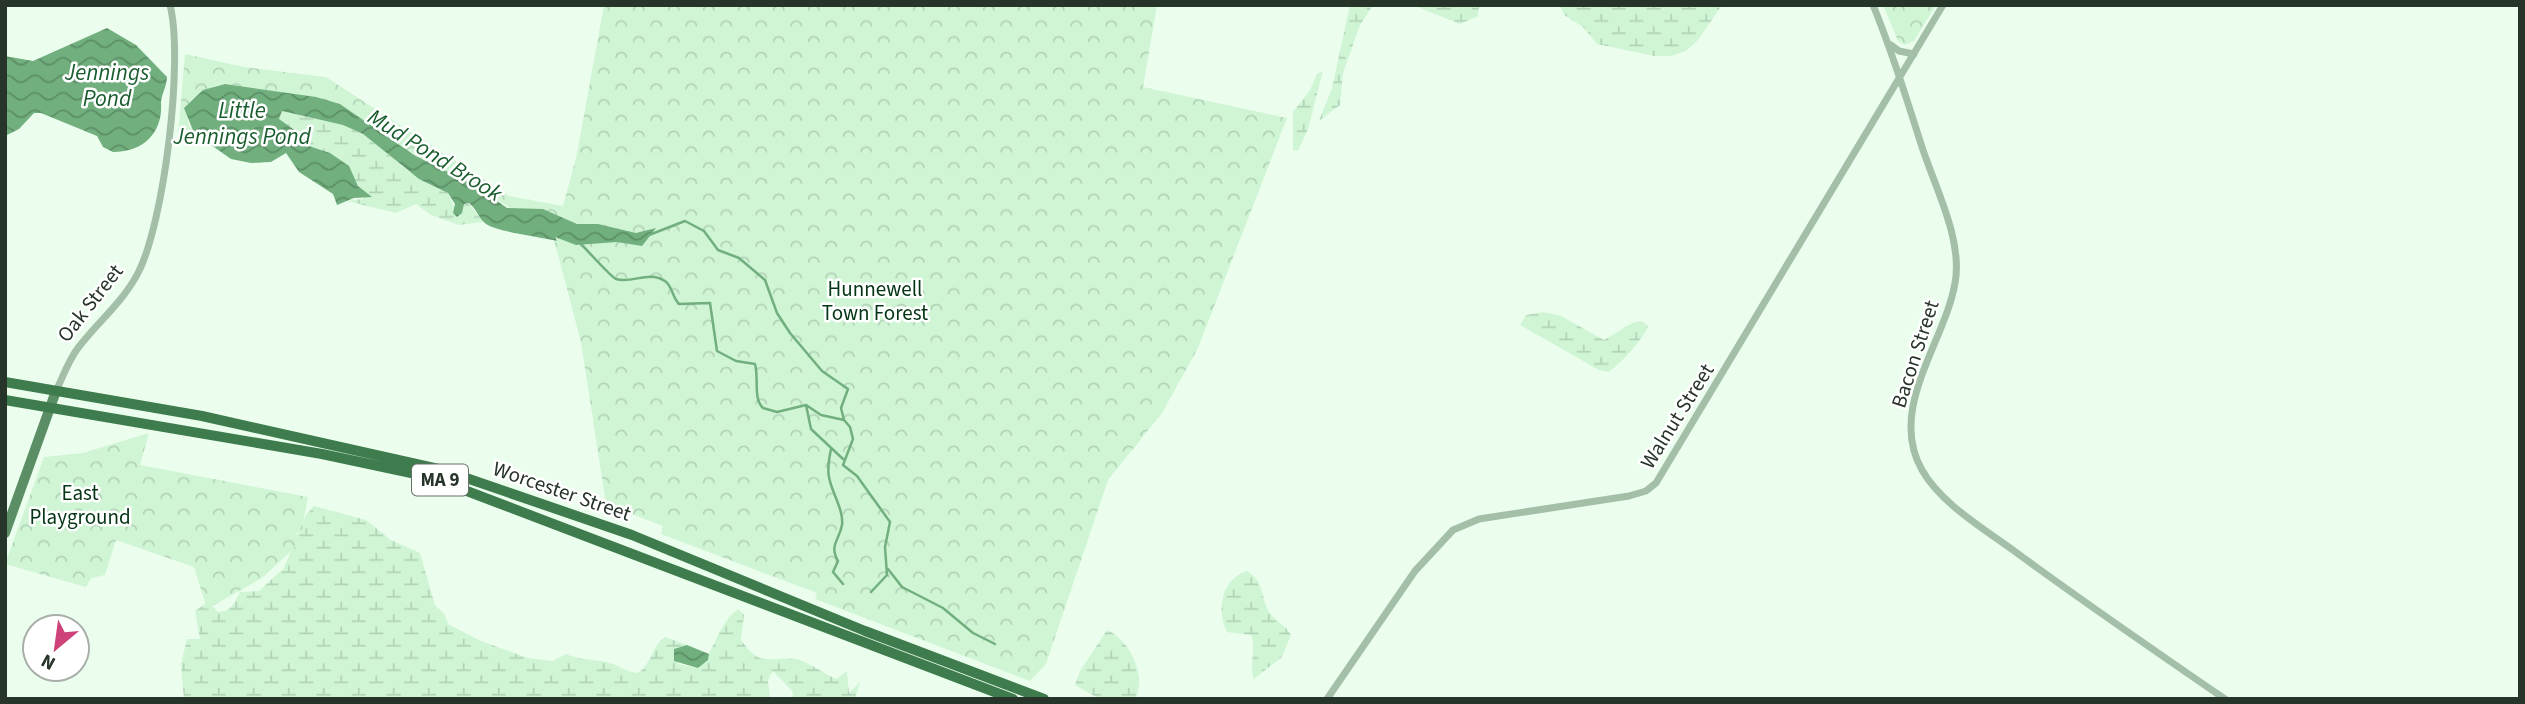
<svg xmlns="http://www.w3.org/2000/svg" width="2525" height="704" viewBox="0 0 2525 704" font-family="'Source Sans 3',sans-serif">
  <style>
    .wetland { fill: url(#wetland-marsh) }
    .park { fill: url(#park-crowns) }
    .water { fill: url(#water-waves) }
    .lines { fill: none; stroke-linecap: round; stroke-linejoin: round }
    .stream { stroke: #71af7e; stroke-width: 2.5 }
    .minor { stroke: #a4bfa8; stroke-width: 7 }
    .major { stroke: #5b8e65; stroke-width: 10 }
    .highway { stroke: #3f7c4d; stroke-width: 10 }
    .labels { text-anchor: middle; dominant-baseline: central; stroke-width: 5; stroke-linejoin: round; paint-order: stroke }
    .shield { fill: #fff; stroke: #687169; stroke-width: 2 }
    .shield-label { font-size: 19px; font-weight: bold; fill: #273429 }
    .park-label { font-size: 21px; fill: #033414; stroke: #fff }
    .street-label { font-size: 21px; fill: #273429; stroke: #fff }
    .water-label { font-size: 23px; font-style: italic; fill: #195d2e; stroke: #fff }
  </style>
  <defs>
    <pattern id="wetland-marsh" width="20" height="14" patternUnits="userSpaceOnUse" patternTransform="scale(1.75)"><rect width="20" height="14" fill="#cff5d5"/><path d="M1 5h8M5 5V1M11 12h8M15 12V8" fill="none" stroke="#b2d3b7"/></pattern>
    <pattern id="park-crowns" width="20" height="18" patternUnits="userSpaceOnUse" patternTransform="scale(1.75)"><rect width="20" height="18" fill="#cff5d5"/><path d="M2 6a3 3 0 1 1 6 0M12 15a3 3 0 1 1 6 0" fill="none" stroke="#b2d3b7"/></pattern>
    <pattern id="water-waves" width="16" height="10" patternUnits="userSpaceOnUse" patternTransform="scale(1.75)"><rect width="16" height="10" fill="#71af7e"/><path d="M0 5q4-4 8 0t8 0" fill="none" stroke="#5d8f67"/></pattern>
  </defs>
  <rect width="100%" height="100%" fill="#ebfeee"/>
  <!-- wetland -->
  <path class="wetland" d="M 1350,5 L 1373,5 L 1360,25 L 1343,73 L 1340,105 L 1319,121 L 1332,88 Z
    M 1412,5 L 1479,5 L 1478,16 L 1460,24 Z
    M 1560,5 L 1722,5 L 1698,40 L 1686,51 L 1671,56 L 1654,56 L 1597,44 L 1583,27 L 1564,15 Z
    M 1323,71 L 1308,129 L 1298,151 L 1293,150 L 1293,112 L 1310,90 L 1317,74 Z
    M 282,111 L 343,125 L 363,134 L 409,172 L 448,193 L 455,209 L 468,203 L 483,222 L 459,225 L 431,215 L 416,204 L 396,213 L 347,201 L 363,199 L 363,191 L 338,159 L 330,153 L 309,146 L 296,131 L 279,119 Z
    M 1544,312 L 1561,316 L 1604,340 L 1634,322 L 1642,321 L 1648,326 C 1645,337 1619,366 1608,372 L 1599,370 L 1520,325 L 1526,315 Z
    M 314,506 L 366,520 L 391,540 L 420,553 L 435,605 L 445,615 L 448,624 L 481,641 L 528,658 L 553,661 L 566,654 C 580,660 591,659 606,662 C 618,664 625,672 638,673 C 652,664 652,645 665,637 L 687,645 L 679,649 L 678,664 L 698,668 C 715,652 718,623 738,609 L 744,614 L 741,640 C 761,669 769,656 795,659 C 805,660 825,674 836,679 L 847,671 L 849,693 L 860,682 L 855,699 L 792,699 L 793,692 L 773,671 L 768,680 L 770,699 L 184,699 L 181,664 L 186,643 L 187,639 L 200,639 L 195,611 L 208,602 L 218,612 C 231,612 235,602 240,592 L 259,591 L 284,568 L 306,515 Z
    M 1247,571 C 1263,580 1261,595 1268,610 C 1273,620 1285,624 1291,635 L 1282,657 L 1254,679 C 1248,665 1257,650 1251,635 L 1227,632 C 1216,611 1221,579 1247,571 Z
    M 1107,630 C 1129,639 1148,677 1135,699 L 1096,697 L 1075,685 L 1080,671 Z"/>
  <!-- park -->
  <path class="park" d="M 604,5 L 1157,5 L 1143,87 L 1287,118 L 1198,348 L 1162,413 L 1108,480 L 1046,664 L 1030,681 L 815,599 L 817,593 L 661,534 L 663,526 L 606,504 L 581,342 L 553,236 L 478,187 L 414,155 L 340,104 L 225,84 C 210,86 194,94 186,108 L 189,126 L 205,140 L 178,137 L 185,54 L 244,67 L 326,77 L 509,196 L 563,206 L 577,154 Z
    M 1883,5 L 1936,5 L 1914,41 L 1905,45 L 1898,41 Z
    M 149,433 L 140,465 L 308,497 L 302,529 L 296,534 L 305,538 L 262,578 L 207,609 L 194,567 L 116,540 L 105,575 L 91,578 L 86,587 L 5,564 L 44,457 L 83,453 Z"/>
  <!-- water -->
  <path class="water" d="M 107,28 L 136,45 L 167,77 C 167,86 161,95 161,103 C 163,130 146,152 113,152 L 103,147 L 97,136 L 41,113 L 34,113 L 19,129 L 5,136 L 5,56 L 33,61 Z
    M 225,84 L 316,97 L 340,104 L 414,155 L 478,187 L 507,208 L 543,209 L 577,224 L 598,224 L 636,233 L 656,228 L 642,246 L 617,242 L 576,245 L 555,237 L 557,241 C 541,237 498,232 486,224 C 478,218 477,209 469,203 L 464,204 L 462,213 L 457,217 L 453,213 L 455,204 L 448,193 L 419,179 L 363,134 L 343,125 L 282,111 L 279,119 L 296,131 L 309,146 L 330,153 L 349,166 L 358,186 L 372,197 L 354,198 L 337,205 L 333,194 L 299,172 L 286,153 L 271,162 L 251,163 L 231,159 L 194,133 L 184,108 L 203,90 Z
    M 687,645 L 709,654 L 708,660 L 698,668 L 674,661 L 674,649 Z"/>
  <g class="lines">
    <!-- stream -->
    <path class="stream" d="M 649,235 L 685,221 L 704,231 L 718,250 L 739,258 L 765,280 L 777,313 L 790,333 L 822,371 L 848,389 L 841,408 L 844,420
      M 581,244 C 586,249 612,278 616,279 C 633,284 648,270 665,281 C 673,287 672,297 679,304 L 710,303 L 717,351 L 736,361 L 755,364 C 759,378 753,399 763,408 L 777,412 L 806,405 L 821,415 L 844,420 L 850,427 L 853,439 L 843,465 L 857,476 L 890,522 L 885,547 L 887,575 L 871,592
      M 806,405 L 811,429 L 843,459
      M 831,449 C 829,459 827,468 829,477 C 831,491 844,510 842,525 C 839,541 829,545 838,561 L 833,572 L 843,584
      M 888,569 L 902,587 L 943,608 L 973,633 L 995,644"/>
    <!-- minor -->
    <path class="minor" d="M 1873,5 C 1893,53 1907,101 1923,150 C 1936,189 1963,241 1955,283 C 1945,342 1887,409 1922,470 C 1941,504 1986,530 2017,553 C 2085,603 2155,651 2225,699
      M 1891,45 L 1899,51 L 1914,54
      M 56,391 C 63,377 68,361 78,348 C 97,323 123,302 138,273 C 164,223 184,60 170,5
      M 1327,699 L 1415,571 L 1453,530 L 1479,519 L 1629,496 L 1646,491 L 1656,483 L 1943,5"/>
    <!-- major -->
    <path class="major" d="M 5,533 L 56,391"/>
    <!-- highway -->
    <path class="highway" d="M 5,382 L 202,416 L 443,470 L 632,535 L 865,631 L 1044,699
      M 5,400 L 322,454 L 430,477 L 1013,699"/>
  </g>
  <g class="labels">
    <!-- shield labels -->
    <rect class="shield" x="412" y="464.5" width="56" height="31" rx="5"/>
    <g class="shield-label">
      <text x="440" y="480">MA 9</text>
    </g>
    <!-- park labels -->
    <g class="park-label">
      <text x="875" y="289">Hunnewell<tspan x="875" dy="24">Town Forest</tspan></text>
      <text x="80" y="493">East<tspan x="80" dy="24">Playground</tspan></text>
    </g>
    <!-- street labels -->
    <g class="street-label">
      <text transform="translate(90 303) rotate(-52)">Oak Street</text>
      <text transform="translate(1915 354) rotate(-72)">Bacon Street</text>
      <text transform="translate(1677 416) rotate(-58)">Walnut Street</text>
      <text transform="translate(562 491) rotate(19)">Worcester Street</text>
    </g>
    <!-- water labels -->
    <g class="water-label">
      <text x="107" y="72">Jennings<tspan x="107" dy="26">Pond</tspan></text>
      <text x="242" y="110">Little<tspan x="242" dy="26">Jennings Pond</tspan></text>
      <text transform="translate(435 155) rotate(32)">Mud Pond Brook</text>
    </g>
  </g>
  <!-- border -->
  <rect width="2525" height="704" fill="none" stroke="#273429" stroke-width="14"/>
  <!-- north arrow -->
  <g transform="translate(56 648) rotate(209)"><circle r="33" fill="#ffffff" stroke="#a9aea9" stroke-width="2"/>
  <path d="M0-5L12 26L0 18L-12 26Z" fill="#cd4279"/>
  <text y="-10" font-size="19" font-weight="bold" text-anchor="middle" fill="#273429">N</text>
  </g>
</svg>
